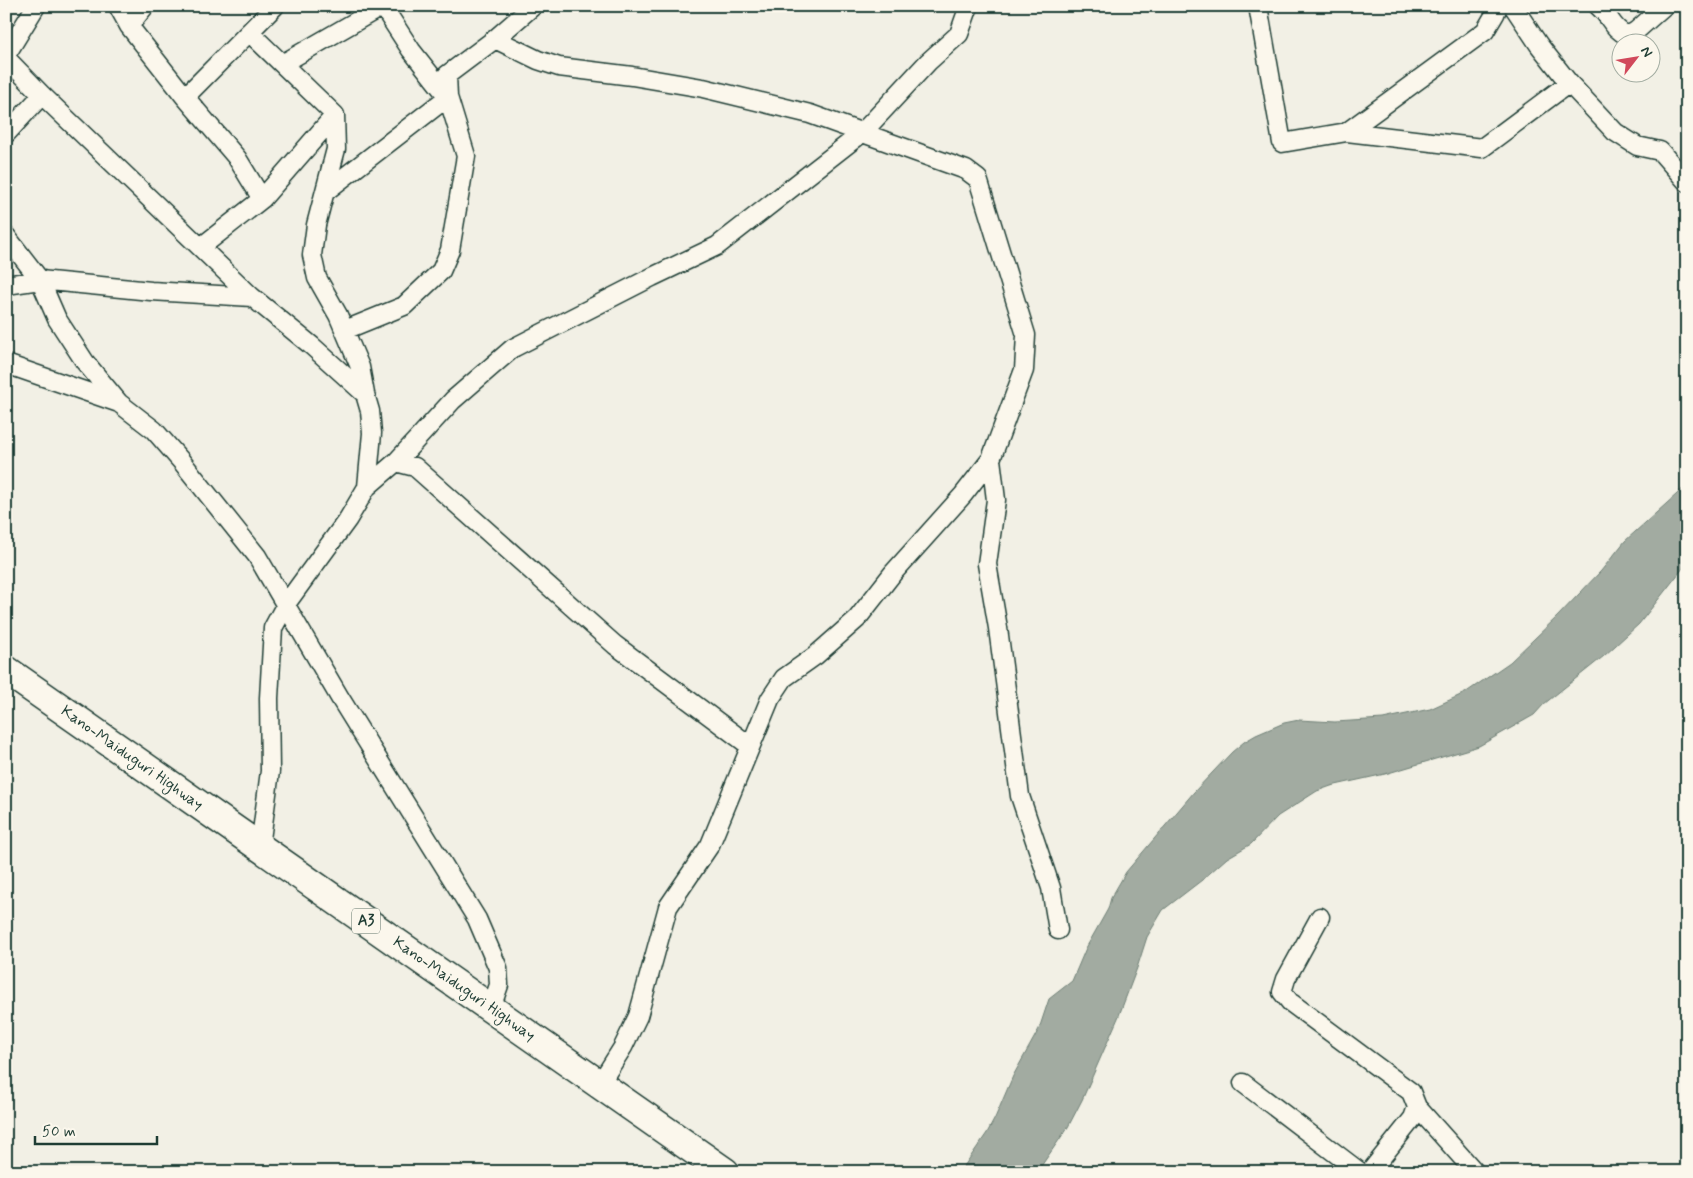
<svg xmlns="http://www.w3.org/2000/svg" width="1693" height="1178" viewBox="0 0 1693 1178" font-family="Mynerve,sans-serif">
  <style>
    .water { fill: #a2aba1; stroke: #6e7f75 }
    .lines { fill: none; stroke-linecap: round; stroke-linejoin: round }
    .street-casing { stroke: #1f3d34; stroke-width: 21 }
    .highway-casing { stroke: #1f3d34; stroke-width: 31 }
    .street { stroke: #fbf7ec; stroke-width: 18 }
    .highway { stroke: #fbf7ec; stroke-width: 28 }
    .labels { text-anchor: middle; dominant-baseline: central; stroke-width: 5; stroke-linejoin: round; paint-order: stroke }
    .shield { fill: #fbf7ec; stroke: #61756b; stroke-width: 1 }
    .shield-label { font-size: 15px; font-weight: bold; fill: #1f3d34 }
    .street-label { font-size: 16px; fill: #1f3d34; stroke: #fbf7ec }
  </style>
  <rect width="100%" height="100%" fill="#f2f0e5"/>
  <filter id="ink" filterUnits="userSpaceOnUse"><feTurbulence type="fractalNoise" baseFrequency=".02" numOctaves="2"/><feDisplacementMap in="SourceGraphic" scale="10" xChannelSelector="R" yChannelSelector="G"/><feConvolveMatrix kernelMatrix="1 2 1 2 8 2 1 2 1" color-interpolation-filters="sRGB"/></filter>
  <g filter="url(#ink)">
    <!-- water -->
    <path class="water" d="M 1687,485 L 1687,563 L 1639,624 L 1604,656 L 1544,704 L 1534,715 L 1479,746 L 1385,774 L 1331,786 L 1317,791 L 1278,816 L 1251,844 L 1227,858 L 1202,880 L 1163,910 L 1147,937 L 1137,968 L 1118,1018 L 1082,1100 L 1068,1127 L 1037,1172 L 960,1172 L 987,1133 L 995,1118 L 1013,1076 L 1039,1029 L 1049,999 L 1072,981 L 1086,948 L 1108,909 L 1111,898 L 1126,872 L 1194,792 L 1232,752 L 1244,742 L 1256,735 L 1284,723 L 1299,720 L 1335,722 L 1383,719 L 1430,709 L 1465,693 L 1510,662 L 1557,617 L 1601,571 L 1625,541 Z"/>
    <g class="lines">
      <!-- street casing -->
      <g class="street-casing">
        <path id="street" d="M 118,6 L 129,26 L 185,97 L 237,158 L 262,199
          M 376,6 L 387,13 L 411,50 L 448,97 L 447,75 L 495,39 L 533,6
          M 1258,6 L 1282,143 L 1347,132 L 1482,148 L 1569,83
          M 1513,6 L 1539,45 L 1569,83 L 1615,132 L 1637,146 L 1660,151 L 1687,182
          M 1598,6 C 1611,17 1612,29 1628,36 L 1636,31 L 1664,6
          M 129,26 L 145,6
          M 249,32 L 335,115 L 336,149 L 316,225 L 312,255 L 317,278 L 338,315 L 360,367 L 365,394 L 370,411 L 372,433 L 367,487
          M 495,39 L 538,60 L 559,67 L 632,76 L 703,88 L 810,114 L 966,170 L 978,179 L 1026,335 L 1024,370 L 991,459 L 963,495 L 893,573 L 857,619 L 815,656 L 784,678 L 770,699 L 710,845 L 668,907 L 638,1016 L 623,1047 L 606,1074 L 597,1082
          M 6,55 L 36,6
          M 6,58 L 42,95 L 252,297 L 312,346 L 365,394
          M 282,64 L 379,8
          M 185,97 L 275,6
          M 1347,132 L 1485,31 L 1495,14 L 1498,6
          M 6,134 L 42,95
          M 325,192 L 448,97 L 466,156 L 450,250 L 441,271 L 404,306 L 345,330
          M 6,236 L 40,280 L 57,319 L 85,362 L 119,403 L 154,430 L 182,462 L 257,556 L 340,698 L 477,919 L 498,968 L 499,985 L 491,1008
          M 201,247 L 262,199 L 335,115
          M 6,285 L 40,280 L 151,291 L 252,297
          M 6,364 L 119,403
          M 991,459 L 996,500 L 987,564 L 998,628 L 1020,796 L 1051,888 L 1058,930
          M 396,462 L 415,467 L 615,645 L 750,746
          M 260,847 L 270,771 L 269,698 L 273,628 L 286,604 L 348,519 L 367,487 L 396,462 L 453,400 L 513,348 L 652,277 L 717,246 L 862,133 L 928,62 L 959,34 L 969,6
          M 1320,917 L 1286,979 L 1282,992 L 1290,1002 L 1411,1092 L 1417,1107 L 1413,1118 L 1370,1172
          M 1243,1083 L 1360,1172
          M 1417,1107 L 1475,1172"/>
      </g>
      <!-- highway casing -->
      <g class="highway-casing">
        <path id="highway" d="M 6,670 L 725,1172"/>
      </g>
      <!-- street -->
      <use href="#street" class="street"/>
      <!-- highway -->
      <use href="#highway" class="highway"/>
    </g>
  </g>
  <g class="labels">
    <!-- shield labels -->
    <rect class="shield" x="352" y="908.5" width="28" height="25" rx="4"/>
    <g class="shield-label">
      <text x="366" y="921">A3</text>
    </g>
    <!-- street labels -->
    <g class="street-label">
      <text transform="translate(132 758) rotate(35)">Kano-Maiduguri Highway</text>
      <text transform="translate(464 989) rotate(35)">Kano-Maiduguri Highway</text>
    </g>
  </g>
  <!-- margin -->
  <rect width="1693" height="1178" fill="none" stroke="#fbf7ec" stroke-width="25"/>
  <rect x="12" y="12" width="1668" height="1153" fill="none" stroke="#1f3d34" stroke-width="2" filter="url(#ink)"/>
  <!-- north arrow -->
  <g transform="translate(1636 58) rotate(59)"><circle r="24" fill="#fbf7ec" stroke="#a3ada2"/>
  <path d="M0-4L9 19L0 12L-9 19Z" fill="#d1495b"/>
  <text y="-8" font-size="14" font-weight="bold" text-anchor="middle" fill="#1f3d34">N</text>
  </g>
  <!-- scale -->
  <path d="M35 1136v8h122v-8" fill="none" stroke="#1f3d34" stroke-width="2.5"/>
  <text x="42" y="1136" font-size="15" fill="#1f3d34" stroke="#fbf7ec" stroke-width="4" paint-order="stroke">50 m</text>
</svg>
